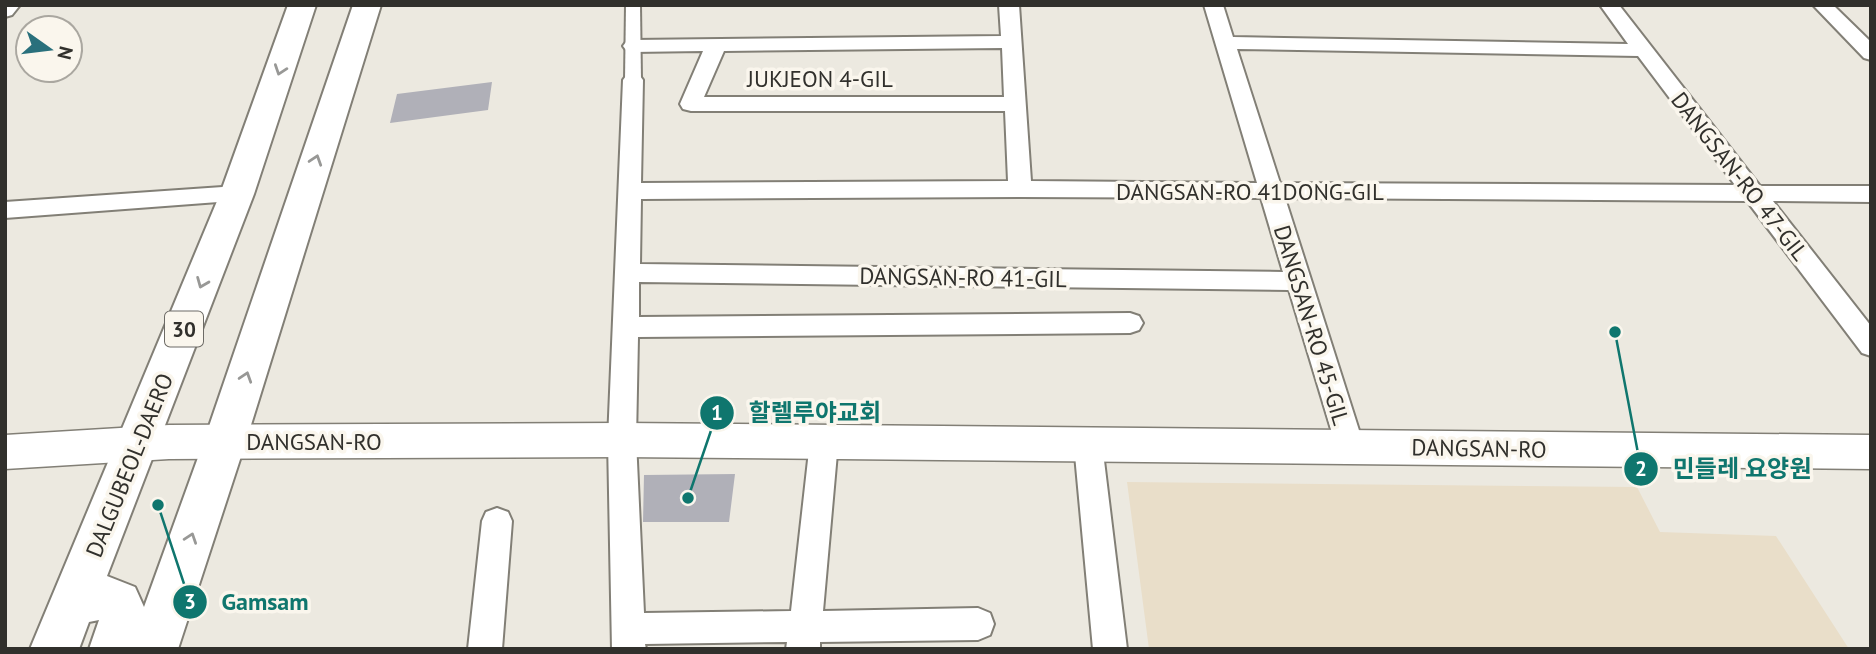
<svg xmlns="http://www.w3.org/2000/svg" width="1876" height="654" viewBox="0 0 1876 654" font-family="'PT Sans','Noto Sans KR',sans-serif">
  <style>
    .education { fill: #e9dec9 }
    .building { fill: #b0b0b8 }
    .lines { fill: none; stroke-linecap: round; stroke-linejoin: round }
    .pedestrian-casing { stroke: #827f76; stroke-width: 4 }
    .minor-casing { stroke: #827f76; stroke-width: 4 }
    .secondary-casing { stroke: #827f76; stroke-width: 3 }
    .primary-casing { stroke: #827f76; stroke-width: 4 }
    .pedestrian { fill: #fff; fill-rule: evenodd }
    .minor { fill: #fff; fill-rule: evenodd }
    .secondary { fill: #fff; fill-rule: evenodd }
    .primary { fill: #fff; fill-rule: evenodd }
    .oneway { stroke: #989896 }
    .labels { text-anchor: middle; dominant-baseline: central; stroke-width: 7; stroke-linejoin: round; paint-order: stroke }
    .shield { fill: #faf6ed; stroke: #6d6b66; stroke-width: 2 }
    .shield-label { font-size: 21px; font-weight: bold; fill: #31302c }
    .street-label { font-size: 23px; fill: #31302c; stroke: #faf6ed }
    .leader { fill: none; stroke: #0f766e; stroke-width: 2.5 }
    .callout-dot { fill: #0f766e; stroke: #faf6ed; stroke-width: 2.5 }
    .mark-label { font-size: 21px; text-anchor: middle; font-weight: bold; fill: #fff }
    .callout-label { font-size: 24px; text-anchor: middle; font-weight: bold; fill: #0f766e; stroke: #faf6ed; stroke-width: 7; stroke-linejoin: round; paint-order: stroke }
  </style>
  <rect width="100%" height="100%" fill="#ece9e0"/>
  <!-- education -->
  <path class="education" d="M 1127,482 L 1637,487 L 1660,532 L 1776,536 L 1849,649 L 1149,649 Z"/>
  <!-- building -->
  <path class="building" d="M 492,82 L 488,110 L 390,123 L 397,94 Z
    M 735,474 L 729,522 L 643,522 L 644,475 Z"/>
  <g class="lines">
    <!-- pedestrian casing -->
    <g class="pedestrian-casing">
      <path id="pedestrian" d="M 626,5 L 640,5 L 641,80 L 633,85 L 625,80 Z"/>
    </g>
    <!-- minor casing -->
    <g class="minor-casing">
      <path id="minor" d="M 5,5 L 20,5 L 12,15 L 5,17 Z
        M 999,5 L 1019,5 L 1031,181 L 1257,183 L 1204,5 L 1223,5 L 1233,37 L 1628,44 L 1600,5 L 1619,5 L 1760,186 L 1871,186 L 1871,202 L 1773,201 L 1871,326 L 1871,356 L 1862,353 L 1747,201 L 1285,198 L 1364,446 L 1360,454 L 1350,458 L 1340,454 L 1336,446 L 1289,290 L 639,282 L 639,317 L 1130,313 L 1139,316 L 1143,323 L 1139,330 L 1130,333 L 638,337 L 636,440 L 644,613 L 791,611 L 810,442 L 814,434 L 824,430 L 834,434 L 838,442 L 823,611 L 978,608 L 990,613 L 994,624 L 990,635 L 978,640 L 820,642 L 820,649 L 786,649 L 787,642 L 645,644 L 646,649 L 612,649 L 608,440 L 623,80 L 626,76 L 640,76 L 643,80 L 641,183 L 1008,181 L 1005,111 L 691,111 L 683,109 L 680,104 L 703,51 L 633,52 L 626,50 L 623,46 L 626,42 L 633,40 L 1001,36 ZM 1002,48 L 1004,97 L 704,97 L 724,51 ZM 1237,49 L 1638,56 L 1735,185 L 1280,183 ZM 1020,197 L 1261,198 L 1283,272 L 640,264 L 641,199 Z
        M 1813,5 L 1833,5 L 1871,42 L 1871,60 L 1864,58 Z
        M 237,186 L 245,188 L 249,194 L 245,200 L 5,218 L 5,202 Z
        M 1088,432 L 1098,436 L 1102,444 L 1127,649 L 1093,649 L 1074,444 L 1078,436 Z
        M 497,508 L 508,512 L 512,521 L 502,649 L 468,649 L 482,521 L 486,512 Z"/>
    </g>
    <!-- secondary casing -->
    <g class="secondary-casing">
      <path id="secondary" d="M 622,423 L 1871,435 L 1871,469 L 622,457 L 169,459 L 5,469 L 5,435 L 169,425 Z"/>
    </g>
    <!-- primary casing -->
    <g class="primary-casing">
      <path id="primary" d="M 288,5 L 316,5 L 254,194 L 107,576 L 135,587 L 144,607 L 204,441 L 353,5 L 381,5 L 246,441 L 178,649 L 89,649 L 99,620 L 89,622 L 79,649 L 30,649 L 220,194 Z"/>
    </g>
    <!-- pedestrian -->
    <use href="#pedestrian" class="pedestrian"/>
    <!-- minor -->
    <use href="#minor" class="minor"/>
    <!-- secondary -->
    <use href="#secondary" class="secondary"/>
    <!-- primary -->
    <use href="#primary" class="primary"/>
  </g>
  <!-- one-way arrows -->
  <defs><path id="oneway-chevron" d="M-2-3.5L2.5 0L-2 3.5" fill="none" stroke-width="1.6" stroke-linecap="round" stroke-linejoin="round" transform="scale(1.75)"/></defs>
  <g class="oneway">
    <use href="#oneway-chevron" transform="translate(280 70) rotate(109)"/>
    <use href="#oneway-chevron" transform="translate(316 160) rotate(-72)"/>
    <use href="#oneway-chevron" transform="translate(202 283) rotate(112)"/>
    <use href="#oneway-chevron" transform="translate(246 377) rotate(-72)"/>
    <use href="#oneway-chevron" transform="translate(191 538) rotate(-71)"/>
  </g>
  <g class="labels">
    <!-- shield labels -->
    <rect class="shield" x="165" y="311.5" width="38" height="35" rx="5"/>
    <g class="shield-label">
      <text x="184" y="329">30</text>
    </g>
    <!-- street labels -->
    <g class="street-label">
      <text x="820" y="78">JUKJEON 4-GIL</text>
      <text transform="translate(1740 176) rotate(52)">DANGSAN-RO 47-GIL</text>
      <text x="1250" y="191">DANGSAN-RO 41DONG-GIL</text>
      <text transform="translate(963 277) rotate(1)">DANGSAN-RO 41-GIL</text>
      <text transform="translate(1312 325) rotate(73)">DANGSAN-RO 45-GIL</text>
      <text x="314" y="441">DANGSAN-RO</text>
      <text transform="translate(1479 448) rotate(1)">DANGSAN-RO</text>
      <text transform="translate(129 465) rotate(-68)">DALGUBEOL-DAERO</text>
    </g>
  </g>
  <!-- callouts -->
  <path class="leader" d="M688 498L717 413M1615 332L1641 469M158 505L190 602"/>
  <g class="callout-dot">
    <circle cx="688" cy="498" r="7"/>
    <circle cx="1615" cy="332" r="7"/>
    <circle cx="158" cy="505" r="7"/>
    <circle cx="717" cy="413" r="18"/>
    <circle cx="1641" cy="469" r="18"/>
    <circle cx="190" cy="602" r="18"/>
  </g>
  <g class="mark-label">
    <text x="717" y="420">1</text>
    <text x="1641" y="476">2</text>
    <text x="190" y="609">3</text>
  </g>
  <g class="callout-label">
    <text x="815" y="421">할렐루야교회</text>
    <text x="1742" y="477">민들레 요양원</text>
    <text x="265" y="610">Gamsam</text>
  </g>
  <!-- border -->
  <rect width="1876" height="654" fill="none" stroke="#31302c" stroke-width="14"/>
  <!-- north arrow -->
  <g transform="translate(49 49) rotate(104)"><circle r="33" fill="#faf6ed" stroke="#aaa7a0" stroke-width="2"/>
  <path d="M0-5L12 26L0 18L-12 26Z" fill="#29707c"/>
  <text y="-10" font-size="19" font-weight="bold" text-anchor="middle" fill="#31302c">N</text>
  </g>
</svg>
